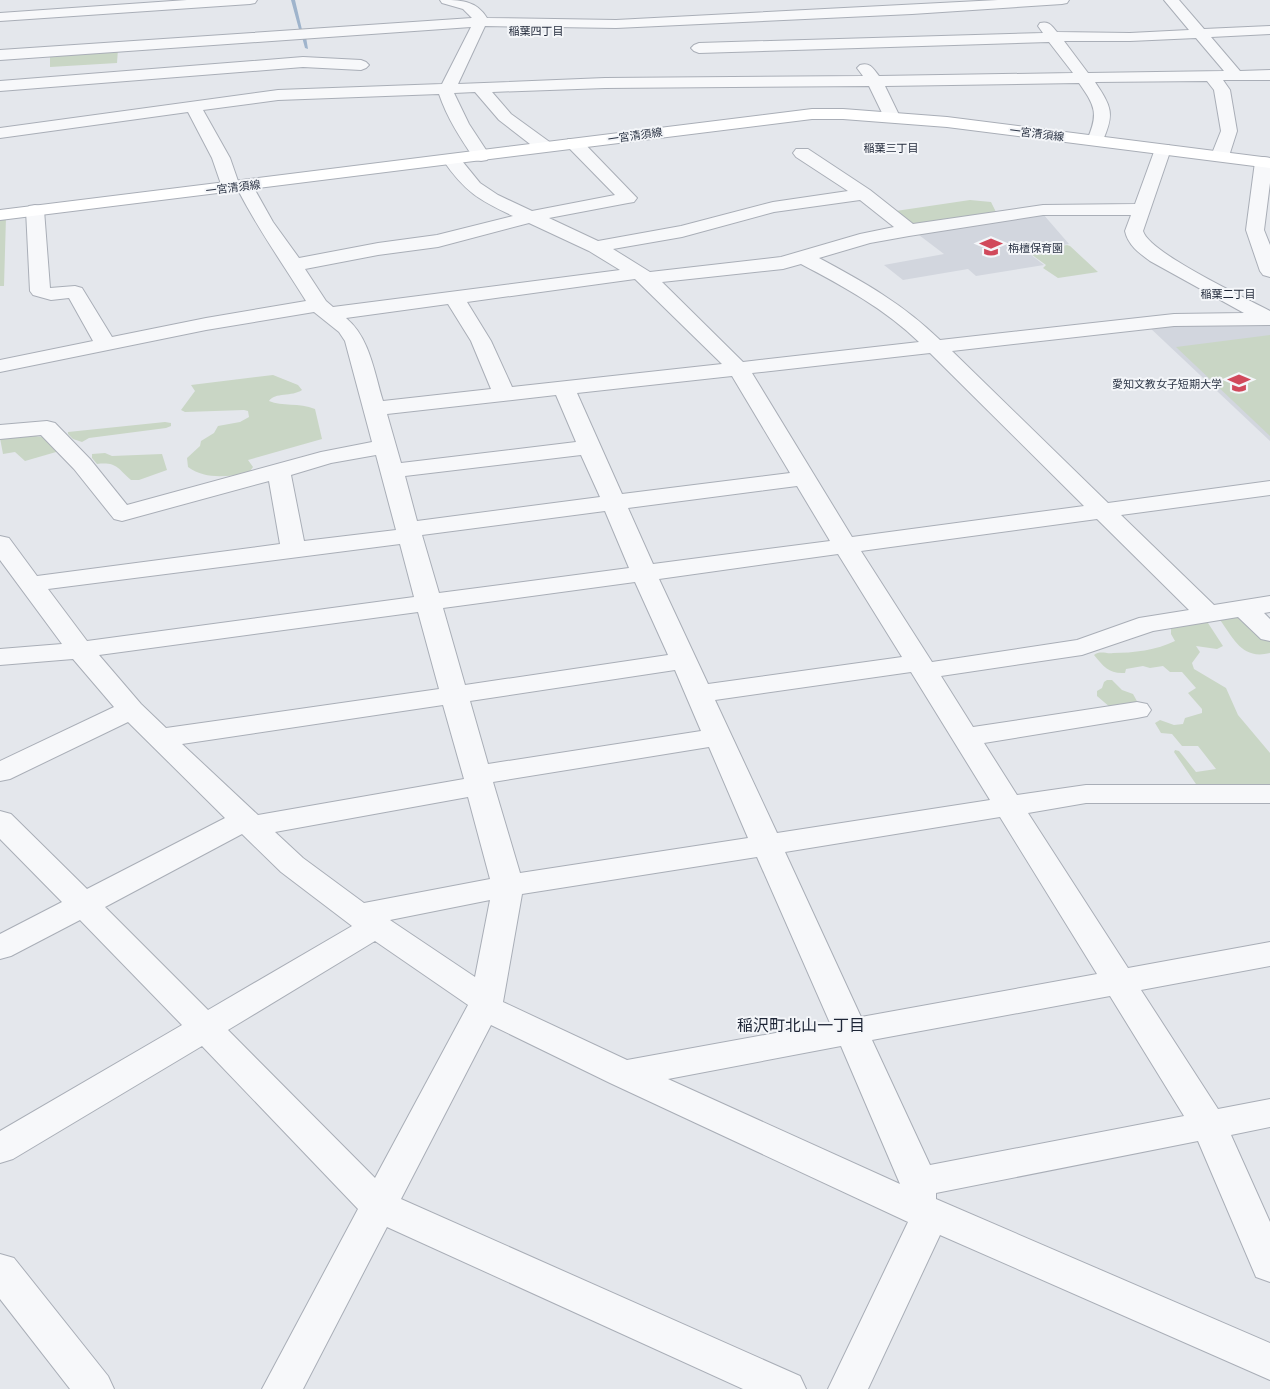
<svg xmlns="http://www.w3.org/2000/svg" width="1270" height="1389" viewBox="0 0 1270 1389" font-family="Lato,'Noto Sans JP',sans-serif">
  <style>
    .built { fill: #d2d6de }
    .green { fill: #c9d6c5 }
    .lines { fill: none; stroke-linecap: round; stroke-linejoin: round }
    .stream { fill: #9fb4cc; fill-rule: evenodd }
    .street-casing { stroke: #a9aeb7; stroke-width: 2 }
    .secondary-casing { stroke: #a9aeb7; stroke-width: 2 }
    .street { fill: #f7f8fa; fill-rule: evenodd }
    .secondary { fill: #fff; fill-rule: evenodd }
    .labels { text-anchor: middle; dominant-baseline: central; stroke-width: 4; stroke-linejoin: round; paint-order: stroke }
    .far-neighbourhood-label { font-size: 11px; fill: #1d2536; stroke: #f4f6f9 }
    .far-street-label { font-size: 11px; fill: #2b3445; stroke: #f4f6f9 }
    .far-poi-label { font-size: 11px; fill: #2b3445; stroke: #f4f6f9; text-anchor: start }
    .near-neighbourhood-label { font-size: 16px; fill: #1d2536; stroke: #f4f6f9 }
  </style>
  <rect width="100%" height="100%" fill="#e4e7ec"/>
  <!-- built -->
  <path class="built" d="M 1043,214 L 1069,244 L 1026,251 L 1044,265 L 976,276 L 968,269 L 903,280 L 884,265 L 944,254 L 915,232 Z
    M 1270,325 L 1270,441 L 1148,326 Z"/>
  <!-- green -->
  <path class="green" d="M 118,49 L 117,63 L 50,67 L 50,54 Z
    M 970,200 L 991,202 L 997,214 L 908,226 L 889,212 Z
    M 6,217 L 4,286 L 0,286 L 0,219 Z
    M 1067,245 L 1070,246 L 1098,272 L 1058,278 L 1043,268 L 1046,265 L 1028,252 Z
    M 1270,335 L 1270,436 L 1176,347 Z
    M 273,375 L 298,385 L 302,390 C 292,397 275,392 269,401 C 282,407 299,402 315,409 L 322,439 L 248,460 L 253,467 L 248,474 C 226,476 206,480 188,467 L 187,458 L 200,446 L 201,441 L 214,433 L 218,426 L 240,422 L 249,417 L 248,411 L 244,410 L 185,412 L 181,410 L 195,391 L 191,385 Z
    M 165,422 L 171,423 L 171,426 L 166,428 L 89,438 L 82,442 L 73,439 L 68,434 L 68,432 Z
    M 35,436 L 51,438 L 63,450 L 25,461 L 15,452 L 3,454 L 0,438 Z
    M 105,453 L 112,456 L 162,454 L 167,470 L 139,480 L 131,480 C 117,468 117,462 97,464 L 92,458 L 92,454 Z
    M 1242,616 L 1270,641 L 1270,653 C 1242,660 1234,639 1220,620 L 1222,618 Z
    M 1194,621 L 1208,623 L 1223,646 L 1217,649 L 1196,646 L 1200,652 L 1192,663 L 1194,669 L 1226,688 L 1238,715 L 1270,753 L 1270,789 L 1198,787 L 1174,752 L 1175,750 L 1179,751 L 1196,772 L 1216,769 L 1198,746 L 1182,746 L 1172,734 L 1161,733 L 1155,723 L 1160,720 L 1174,725 L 1183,724 L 1185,718 L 1202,713 L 1202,709 L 1188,693 L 1196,688 L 1182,672 L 1170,672 L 1163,666 L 1150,668 L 1143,666 L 1126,669 L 1125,673 C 1109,674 1104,667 1094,655 C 1100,650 1106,654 1113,653 C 1133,653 1157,650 1175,641 L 1171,634 L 1171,628 Z
    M 1107,680 L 1112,680 L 1122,690 L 1133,694 L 1138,703 L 1111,708 L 1097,696 L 1097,691 L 1102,688 L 1104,682 Z"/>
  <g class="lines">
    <!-- stream -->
    <path class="stream" d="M 291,0 L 295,0 L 303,34 L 300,33 Z
      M 304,36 L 306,37 L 308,49 L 305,48 L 302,37 Z"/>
    <!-- street casing -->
    <g class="street-casing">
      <path id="street" d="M 187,0 L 257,0 L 255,3 L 250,4 L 0,21 L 0,13 Z
        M 440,0 C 460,0 476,0 487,18 L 616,20 L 998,0 L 1069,0 L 1067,3 L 1062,4 L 912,14 L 616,28 L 485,26 L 458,84 L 605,78 L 863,76 L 857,68 L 860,65 C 870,62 873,68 879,76 L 1073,73 L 1049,42 L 699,53 L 694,51 L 691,48 L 694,45 L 699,43 L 1043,33 L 1038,26 L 1040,23 C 1049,21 1051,25 1057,32 L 1130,33 L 1189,30 L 1164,0 L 1179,0 L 1204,29 L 1270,26 L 1270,34 L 1211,37 L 1240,71 L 1270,70 L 1270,80 L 1223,80 L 1230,90 L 1237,131 L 1229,156 L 1226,160 L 1220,161 L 1214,160 L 1211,156 L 1221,131 L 1214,90 L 1207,81 L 1095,82 C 1111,106 1115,113 1103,140 L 1101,144 L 1089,144 L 1087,140 C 1099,113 1095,106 1079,83 L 885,86 L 900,117 L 898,120 L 886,120 L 884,117 L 869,86 L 605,88 L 492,92 L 511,114 L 551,143 L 553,147 L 551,151 L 539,151 L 499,120 L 475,92 L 454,93 L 469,124 L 490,156 L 487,160 L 481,161 L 475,160 C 461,139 447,118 439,94 L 278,100 L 203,110 L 230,158 L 238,181 L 244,180 L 250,181 L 273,222 L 299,258 L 378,243 L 437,235 L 513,216 C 479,200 465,192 443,160 L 446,156 L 452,155 L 458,156 L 480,183 L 498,195 L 532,211 L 615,195 L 568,147 L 566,143 L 568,139 L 580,139 L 637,198 L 634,202 L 628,203 L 549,218 L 598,241 L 681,226 L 773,202 L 848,191 L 796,157 L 793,153 L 796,149 L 808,149 L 870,190 L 913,224 L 1043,205 L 1135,204 L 1155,149 L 1157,145 L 1169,145 L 1171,149 L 1143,231 C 1149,253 1246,298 1270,311 L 1270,325 L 1174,326 L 952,351 L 1108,503 L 1270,481 L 1270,495 L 1121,515 L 1214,605 L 1270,596 L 1270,612 L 1264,613 L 1270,619 L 1270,641 L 1261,639 L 1238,617 L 1153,631 L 1082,655 L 941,676 L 973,727 L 1137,702 L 1147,704 L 1151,710 L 1147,716 L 1137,718 L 984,743 L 1017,795 L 1086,785 L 1270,785 L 1270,803 L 1086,803 L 1028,813 L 1128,968 L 1270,942 L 1270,966 L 1141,990 L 1218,1109 L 1270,1099 L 1270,1127 L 1231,1135 L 1270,1222 L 1270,1282 L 1256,1277 L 1198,1141 L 936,1193 L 936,1199 L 1270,1343 L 1270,1380 L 940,1235 L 868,1389 L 828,1389 L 908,1222 L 610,1083 L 491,1025 L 401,1199 L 800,1376 L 806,1389 L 743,1389 L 387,1227 L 303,1389 L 262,1389 L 358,1209 L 202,1046 L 13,1159 L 0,1163 L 0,1131 L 182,1025 L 80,920 L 11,956 L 0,959 L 0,934 L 62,902 L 0,839 L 0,811 L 11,814 L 87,889 L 225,818 L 128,722 L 10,779 L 0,781 L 0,761 L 114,707 L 73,659 L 0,665 L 0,649 L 62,644 L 0,560 L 0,536 L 9,538 L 37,576 L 280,544 L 269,481 L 122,521 L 114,519 L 74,469 L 41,435 L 0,439 L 0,425 L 47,421 L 55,423 L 90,459 L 127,505 L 321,452 L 372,442 L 345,341 L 339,332 L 314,312 L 206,330 L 0,372 L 0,360 L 93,341 L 69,298 L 51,300 L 33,295 L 30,291 L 26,210 L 29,206 L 35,205 L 41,206 L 44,210 L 50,288 L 75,286 L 82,288 L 112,337 L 206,318 L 306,301 C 283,264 258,229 238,190 L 231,192 L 225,191 L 222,187 L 212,158 L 188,112 L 0,138 L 0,128 L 278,90 L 442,84 L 471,27 L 0,60 L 0,50 L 472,18 L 463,9 L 442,3 ZM 1196,38 L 1224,71 L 1088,73 L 1064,41 L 1130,41 ZM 860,200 L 894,227 L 860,234 L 781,257 L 650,272 L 613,249 L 682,237 L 774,212 ZM 1043,215 L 1131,215 L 1125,231 C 1128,245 1139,253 1150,261 L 1244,313 L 1174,314 L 940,340 C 903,304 864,282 819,258 L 870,243 L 909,236 ZM 529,223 L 589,251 L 620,270 L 333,307 L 326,301 L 305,269 L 378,255 L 438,247 ZM 801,264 C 843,286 885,309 919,342 L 743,362 L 662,282 L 783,269 ZM 635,279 L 722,364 L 512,387 L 491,341 L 467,302 ZM 448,304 L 471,341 L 491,389 L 383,401 C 374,372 370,338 346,318 ZM 930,353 L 1084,506 L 852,537 L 752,373 ZM 732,376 L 790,473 L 622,494 L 577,393 ZM 556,395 L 576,442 L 401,463 L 387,414 ZM 376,455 L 396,530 L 304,541 L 291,475 L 331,463 ZM 581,455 L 600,497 L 417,521 L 405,476 ZM 797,486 L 830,541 L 653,564 L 628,508 ZM 605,511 L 629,568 L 439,593 L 422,535 ZM 1097,519 L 1189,610 L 1139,618 L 1077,640 L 932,662 L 861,551 ZM 400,544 L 414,597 L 87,641 L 48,589 ZM 838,554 L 902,657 L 708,684 L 659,579 ZM 635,582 L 668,655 L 465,685 L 443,608 ZM 418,612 L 439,689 L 166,728 L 141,704 L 99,655 ZM 675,670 L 701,731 L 488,764 L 470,701 ZM 911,672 L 990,800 L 777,833 L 715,700 ZM 443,705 L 464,779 L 258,815 L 182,744 ZM 709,747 L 748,838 L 520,873 L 493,782 ZM 468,797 L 490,879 L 364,903 L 303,858 L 275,832 ZM 1000,817 L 1097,974 L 861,1017 L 785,852 ZM 242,834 L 281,872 L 352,926 L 208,1010 L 105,907 ZM 757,857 L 830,1023 L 627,1060 L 503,1002 L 522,894 ZM 490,900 L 475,977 L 390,920 ZM 375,941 L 468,1005 L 375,1178 L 228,1030 ZM 1110,996 L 1184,1116 L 930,1165 L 872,1040 ZM 841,1046 L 900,1184 L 668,1079 Z
        M 303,57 L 361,60 L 366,62 L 369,65 L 366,68 L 361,70 L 303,67 L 0,91 L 0,81 Z
        M 1264,157 L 1270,158 L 1270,183 L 1264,230 L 1270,245 L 1270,277 L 1263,275 L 1260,271 L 1246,230 L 1255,162 L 1258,158 Z
        M 0,1254 L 14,1258 L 108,1376 L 114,1389 L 70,1389 L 0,1299 Z"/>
    </g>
    <!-- secondary casing -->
    <g class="secondary-casing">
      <path id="secondary" d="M 812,109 L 843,109 L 947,117 L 1270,158 L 1270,168 L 947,127 L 843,119 L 812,119 L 0,220 L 0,210 Z"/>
    </g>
    <!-- street -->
    <use href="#street" class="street"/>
    <!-- secondary -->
    <use href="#secondary" class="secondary"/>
  </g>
  <!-- icons -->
  <defs>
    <g id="school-bare" transform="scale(1.725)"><path d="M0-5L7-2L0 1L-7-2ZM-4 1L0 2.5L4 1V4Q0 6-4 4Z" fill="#d1495b" stroke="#f4f6f9" stroke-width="2.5" paint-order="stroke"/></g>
    <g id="university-bare" transform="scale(1.725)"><path d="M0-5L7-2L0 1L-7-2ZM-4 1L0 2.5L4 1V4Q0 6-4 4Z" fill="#d1495b" stroke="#f4f6f9" stroke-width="2.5" paint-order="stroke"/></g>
  </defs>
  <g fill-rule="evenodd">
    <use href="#school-bare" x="991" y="247"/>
    <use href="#university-bare" x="1239" y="383"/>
  </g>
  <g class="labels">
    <!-- far-neighbourhood labels -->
    <g class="far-neighbourhood-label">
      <text x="536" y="30">稲葉四丁目</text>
      <text x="891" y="147">稲葉三丁目</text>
      <text x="1228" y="293">稲葉二丁目</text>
    </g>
    <!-- far-street labels -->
    <g class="far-street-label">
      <text transform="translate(1037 133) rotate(7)">一宮清須線</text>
      <text transform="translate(635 135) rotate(-8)">一宮清須線</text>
      <text transform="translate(233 187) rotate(-7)">一宮清須線</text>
    </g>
    <!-- far-poi labels -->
    <g class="far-poi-label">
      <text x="1008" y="247">栴檀保育園</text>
      <text x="1222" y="383" text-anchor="end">愛知文教女子短期大学</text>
    </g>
    <!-- near-neighbourhood labels -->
    <g class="near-neighbourhood-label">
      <text x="801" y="1024">稲沢町北山一丁目</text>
    </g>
  </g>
</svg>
